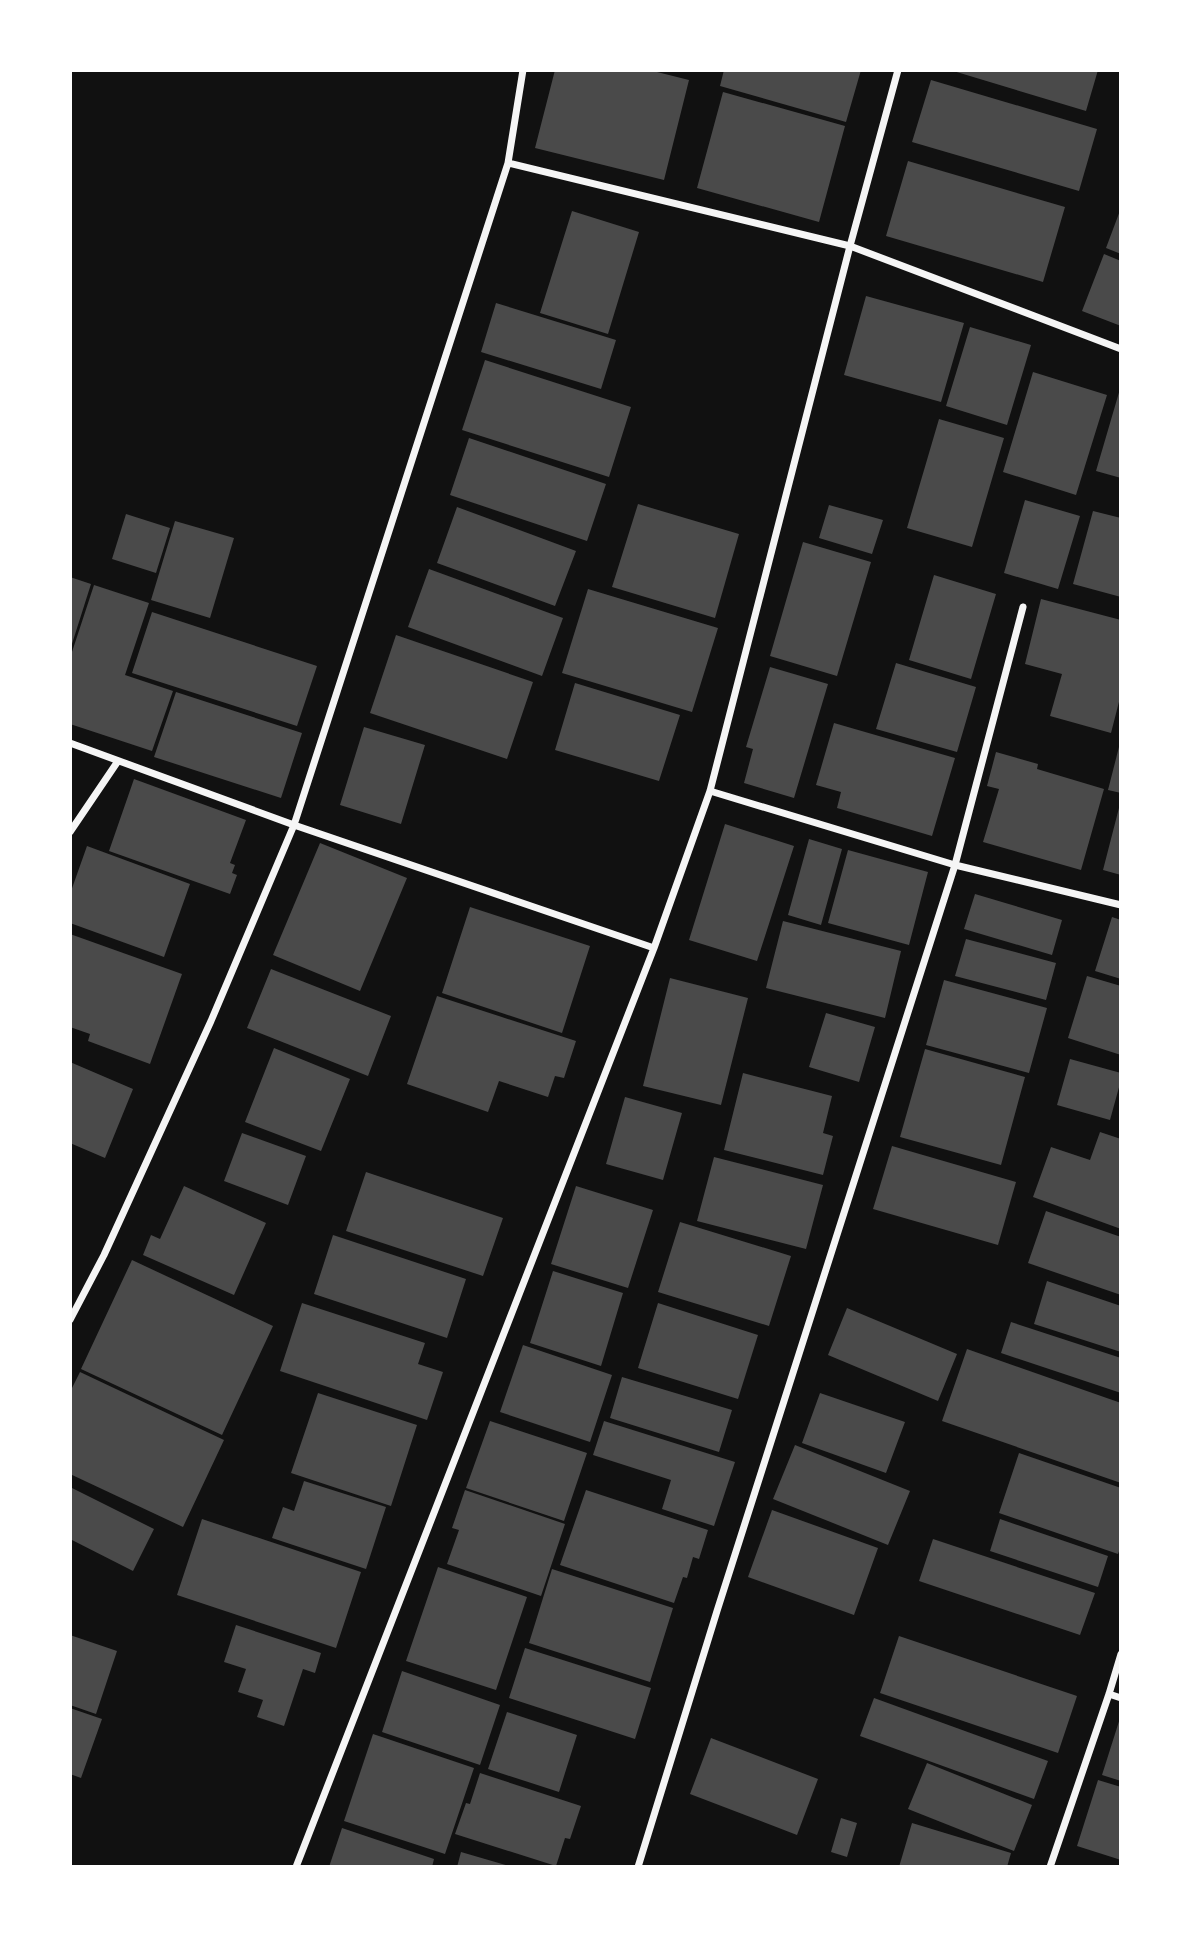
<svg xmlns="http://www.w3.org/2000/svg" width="1191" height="1937" viewBox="0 0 1191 1937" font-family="'DM Sans',sans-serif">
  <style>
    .building { fill: #4a4a4a }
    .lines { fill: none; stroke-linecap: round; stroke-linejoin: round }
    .minor { stroke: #f5f5f5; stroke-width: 7 }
  </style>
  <rect width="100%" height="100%" fill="#111"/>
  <!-- building -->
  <path class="building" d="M 555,70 L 649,70 L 689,80 L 664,180 L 535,148 Z
    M 724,70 L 861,70 L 846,122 L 720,86 Z
    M 950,70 L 1098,70 L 1086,111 Z
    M 931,80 L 1097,129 L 1079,191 L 912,142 Z
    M 723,92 L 845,126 L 819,222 L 697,188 Z
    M 908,161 L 1065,207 L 1043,282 L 886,236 Z
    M 1121,208 L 1121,254 L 1106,248 Z
    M 572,211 L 639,232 L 608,334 L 540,313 Z
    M 1104,254 L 1121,261 L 1121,326 L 1082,311 Z
    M 866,296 L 964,323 L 941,402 L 844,375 Z
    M 496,303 L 616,340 L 601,389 L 481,352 Z
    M 970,327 L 1031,345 L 1007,425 L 946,406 Z
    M 485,360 L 631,407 L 609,477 L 462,430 Z
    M 1033,372 L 1107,395 L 1076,495 L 1003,472 Z
    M 1120,389 L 1121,389 L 1121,478 L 1096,471 Z
    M 939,419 L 1004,438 L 972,547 L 907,528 Z
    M 469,438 L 606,484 L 587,541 L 450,495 Z
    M 1025,500 L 1080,516 L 1058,589 L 1004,573 Z
    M 638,504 L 739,534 L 715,618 L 612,587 Z
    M 829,505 L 883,520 L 872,554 L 819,538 Z
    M 457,507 L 576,551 L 555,606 L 437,563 Z
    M 1093,511 L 1121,518 L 1121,597 L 1073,584 Z
    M 126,514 L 170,528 L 156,573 L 112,559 Z
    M 175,521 L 234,538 L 210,618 L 151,600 Z
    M 803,542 L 871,562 L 837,676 L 770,656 Z
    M 429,569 L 563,618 L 542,676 L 408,627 Z
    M 934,575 L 996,594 L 971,679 L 909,660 Z
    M 70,577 L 91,584 L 71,647 L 70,647 Z
    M 94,585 L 149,603 L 125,675 L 173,691 L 152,751 L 70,724 L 70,658 Z
    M 588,589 L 718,628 L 692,712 L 562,673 Z
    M 1041,599 L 1121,620 L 1121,694 L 1111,733 L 1050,716 L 1062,674 L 1025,664 Z
    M 152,612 L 317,666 L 297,726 L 132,673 Z
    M 396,635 L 533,682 L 507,759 L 370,713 Z
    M 896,663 L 976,687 L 957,752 L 876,729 Z
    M 770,667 L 828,684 L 794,798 L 744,783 L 753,749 L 746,747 Z
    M 575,683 L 680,715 L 659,781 L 555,750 Z
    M 176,692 L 302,733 L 281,798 L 154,757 Z
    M 834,723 L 955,758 L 932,836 L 837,808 L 841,792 L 816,785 Z
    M 364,727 L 425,745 L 401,824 L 340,805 Z
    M 1120,743 L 1121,743 L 1121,793 L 1108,790 Z
    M 996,752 L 1038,764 L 1037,769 L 1104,789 L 1081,870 L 983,842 L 999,789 L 987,786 Z
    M 134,779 L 246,820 L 230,863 L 235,865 L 232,873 L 237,875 L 230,894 L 109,851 Z
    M 1120,804 L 1121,804 L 1121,875 L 1103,870 Z
    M 725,824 L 794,846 L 757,961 L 689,940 Z
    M 809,839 L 842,849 L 821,925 L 788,915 Z
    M 320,843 L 407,878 L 360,991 L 273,955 Z
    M 87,846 L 190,884 L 164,957 L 70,923 L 70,894 Z
    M 848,850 L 928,872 L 909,945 L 828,923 Z
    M 975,894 L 1062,920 L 1052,955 L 964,929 Z
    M 470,907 L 590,946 L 562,1033 L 442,993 Z
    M 1112,917 L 1121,920 L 1121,979 L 1095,971 Z
    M 783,921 L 901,951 L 885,1018 L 766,988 Z
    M 70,934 L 182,974 L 150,1064 L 88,1041 L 90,1034 L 70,1027 Z
    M 966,939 L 1056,963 L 1046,1000 L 955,976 Z
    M 271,969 L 391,1016 L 368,1076 L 247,1028 Z
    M 1087,976 L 1121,986 L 1121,1055 L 1068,1038 Z
    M 670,978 L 748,998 L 721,1105 L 643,1086 Z
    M 944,980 L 1047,1008 L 1029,1073 L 926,1045 Z
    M 437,996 L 576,1041 L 564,1078 L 555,1076 L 548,1097 L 499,1081 L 488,1112 L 407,1084 Z
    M 826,1013 L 875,1027 L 859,1082 L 809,1067 Z
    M 274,1048 L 350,1079 L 321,1151 L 245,1122 Z
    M 925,1049 L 1025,1077 L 1001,1165 L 900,1137 Z
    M 1070,1059 L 1121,1073 L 1121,1080 L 1110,1120 L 1057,1105 Z
    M 70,1062 L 133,1089 L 105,1158 L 70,1143 Z
    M 743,1073 L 832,1096 L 823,1133 L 833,1136 L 823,1175 L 724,1150 Z
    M 625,1097 L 682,1113 L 663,1180 L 606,1164 Z
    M 1100,1132 L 1121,1139 L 1121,1229 L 1033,1197 L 1051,1147 L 1090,1160 Z
    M 242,1133 L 306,1156 L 288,1205 L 224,1181 Z
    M 892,1146 L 1016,1182 L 998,1245 L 873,1209 Z
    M 714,1157 L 823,1185 L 806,1249 L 697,1221 Z
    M 366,1172 L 503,1218 L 483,1276 L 346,1231 Z
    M 184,1186 L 266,1223 L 234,1295 L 143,1255 L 151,1235 L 160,1239 Z
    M 576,1186 L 653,1210 L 628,1288 L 551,1264 Z
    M 1046,1211 L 1121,1237 L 1121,1295 L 1028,1263 Z
    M 680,1222 L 791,1256 L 769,1326 L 658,1292 Z
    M 333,1235 L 466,1279 L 447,1338 L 314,1294 Z
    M 132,1260 L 273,1326 L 222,1435 L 81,1369 Z
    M 553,1271 L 623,1293 L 601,1366 L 530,1343 Z
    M 1047,1281 L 1121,1306 L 1121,1352 L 1034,1324 Z
    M 302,1303 L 425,1343 L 418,1364 L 443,1372 L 427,1420 L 280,1371 Z
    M 658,1303 L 758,1335 L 738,1399 L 638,1368 Z
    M 847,1308 L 957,1354 L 938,1401 L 828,1355 Z
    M 1011,1322 L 1121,1358 L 1121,1393 L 1001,1353 Z
    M 523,1345 L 612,1375 L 590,1442 L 500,1412 Z
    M 967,1349 L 1121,1403 L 1121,1483 L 942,1421 Z
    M 80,1372 L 224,1440 L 183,1527 L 70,1474 L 70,1392 Z
    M 622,1377 L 732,1410 L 719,1452 L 610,1418 Z
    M 318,1393 L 417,1425 L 391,1506 L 291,1473 Z
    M 820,1393 L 905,1422 L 886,1473 L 802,1443 Z
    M 490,1421 L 587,1453 L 564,1521 L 466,1488 Z
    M 604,1421 L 735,1462 L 714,1526 L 662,1509 L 671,1480 L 593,1455 Z
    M 795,1445 L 910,1491 L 888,1545 L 773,1499 Z
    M 1019,1453 L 1121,1488 L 1121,1546 L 1118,1554 L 999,1513 Z
    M 304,1481 L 386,1507 L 366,1569 L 272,1538 L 283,1507 L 294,1511 Z
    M 70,1487 L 154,1529 L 133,1571 L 70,1539 Z
    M 465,1490 L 565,1524 L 541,1596 L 447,1564 L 459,1530 L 452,1528 Z
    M 586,1490 L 708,1530 L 699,1559 L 693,1557 L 687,1578 L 683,1577 L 674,1603 L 560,1565 Z
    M 772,1510 L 878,1548 L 854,1615 L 748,1577 Z
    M 202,1519 L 361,1572 L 336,1648 L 177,1595 Z
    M 1000,1519 L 1108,1556 L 1098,1587 L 990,1551 Z
    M 933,1539 L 1095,1593 L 1080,1635 L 919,1581 Z
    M 438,1567 L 527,1597 L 496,1690 L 406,1661 Z
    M 552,1569 L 673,1608 L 650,1682 L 529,1643 Z
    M 236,1625 L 321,1653 L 315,1673 L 303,1669 L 284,1726 L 257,1717 L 263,1700 L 238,1692 L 246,1669 L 224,1662 Z
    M 70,1635 L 117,1651 L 96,1714 L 70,1705 Z
    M 899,1636 L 1077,1696 L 1058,1753 L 880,1693 Z
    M 525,1648 L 651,1688 L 635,1739 L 509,1698 Z
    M 402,1671 L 500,1705 L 480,1765 L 382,1732 Z
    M 874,1698 L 1048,1761 L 1034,1799 L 860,1736 Z
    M 70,1708 L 102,1719 L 81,1778 L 70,1774 Z
    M 507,1712 L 577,1735 L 559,1792 L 488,1769 Z
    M 1121,1715 L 1121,1781 L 1102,1775 Z
    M 373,1734 L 474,1768 L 445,1854 L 344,1821 Z
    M 711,1738 L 818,1779 L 797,1835 L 690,1794 Z
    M 927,1763 L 1032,1805 L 1014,1851 L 908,1809 Z
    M 480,1773 L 581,1806 L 570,1839 L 565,1838 L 556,1866 L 455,1834 L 466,1803 L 470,1804 Z
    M 1098,1780 L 1121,1787 L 1121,1860 L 1077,1846 Z
    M 841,1818 L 857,1823 L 847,1857 L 831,1852 Z
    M 912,1823 L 1011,1853 L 1007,1867 L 899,1867 Z
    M 342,1828 L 434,1859 L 432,1867 L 329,1867 Z
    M 461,1852 L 509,1866 L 508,1867 L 457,1867 Z"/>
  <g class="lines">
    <!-- minor -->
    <path class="minor" d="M 508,163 L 850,246 L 1121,349
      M 70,743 L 294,825 L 654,948
      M 710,791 L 955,865 L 1121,905
      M 70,832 L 118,761
      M 70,1320 L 104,1255 L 211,1021 L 294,825 L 508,163 L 523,70
      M 1109,1694 L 1121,1698
      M 296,1867 L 654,948 L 710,791 L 850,246 L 898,70
      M 638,1867 L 717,1611 L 955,865 L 1023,607
      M 1050,1867 L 1109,1694 L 1121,1654"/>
  </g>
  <!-- border -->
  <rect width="1191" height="1937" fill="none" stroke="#ffffff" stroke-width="144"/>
</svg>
